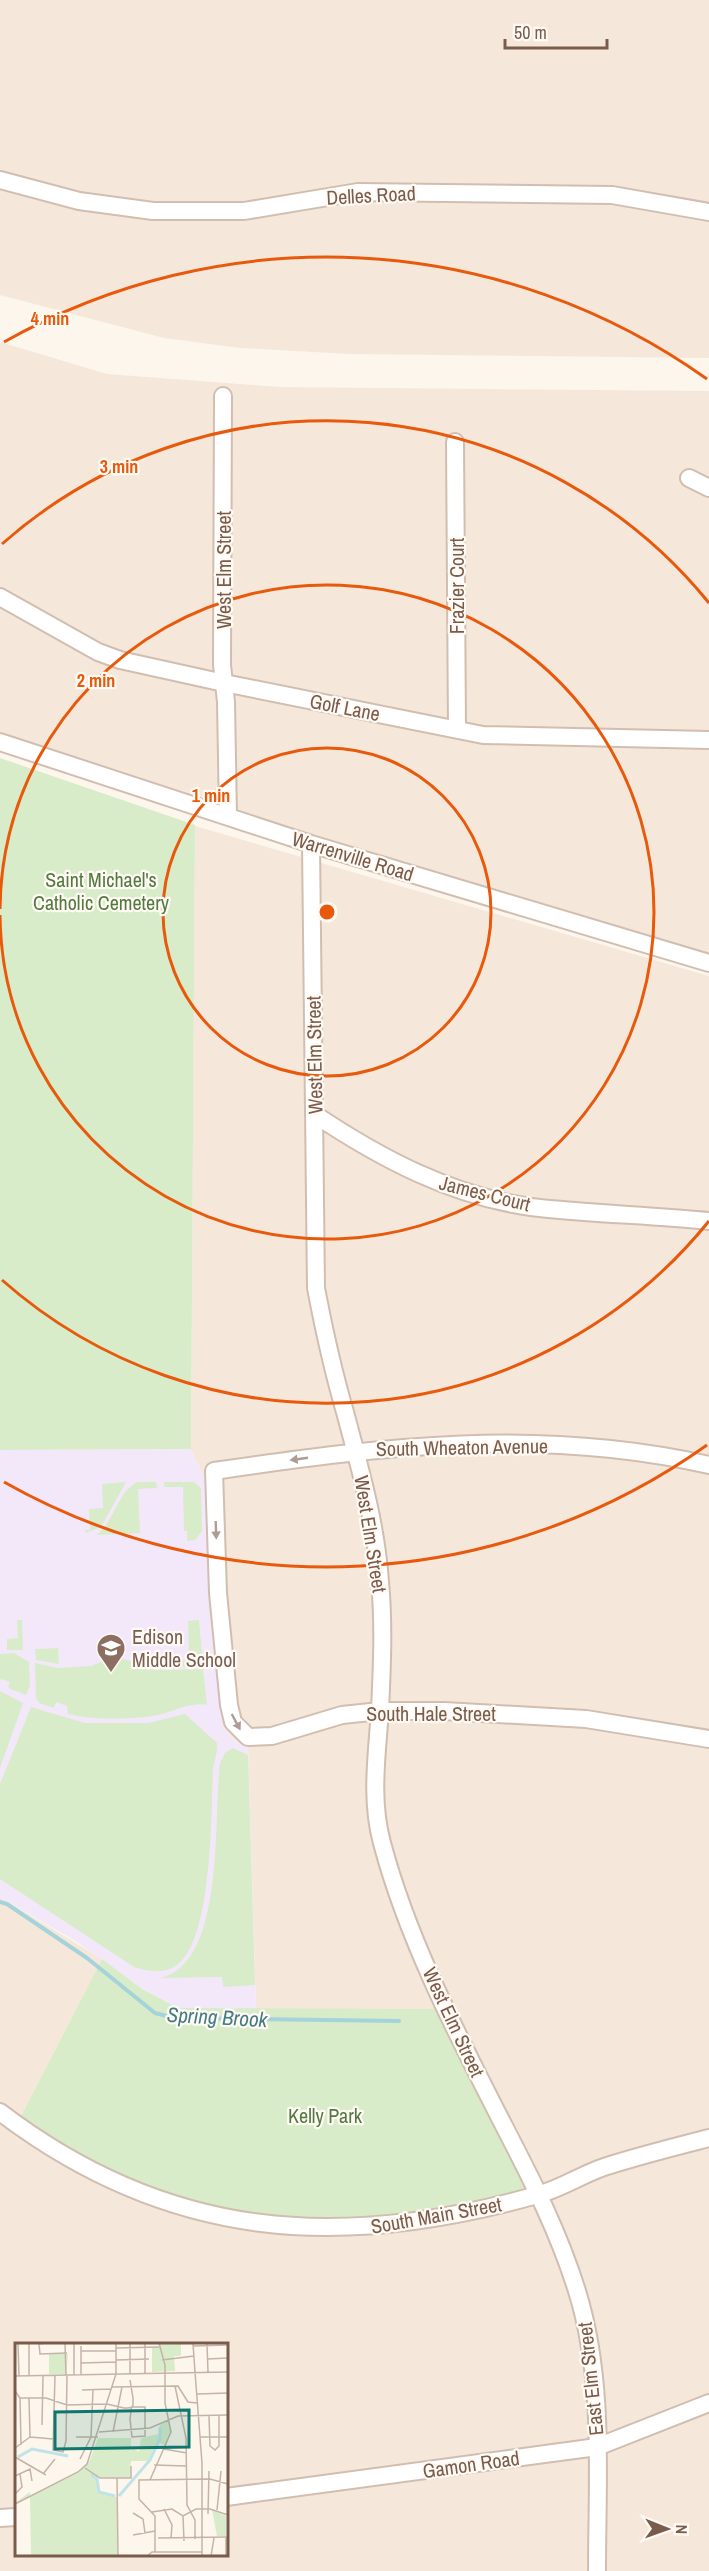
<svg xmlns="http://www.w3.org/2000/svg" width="709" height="2571" viewBox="0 0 709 2571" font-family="'Archivo Narrow',sans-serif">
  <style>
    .residential { fill: #f5e8da; fill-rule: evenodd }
    .education { fill: #f3e8fa }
    .green { fill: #d8ecc9 }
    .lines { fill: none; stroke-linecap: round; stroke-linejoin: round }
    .stream { stroke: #a5d3da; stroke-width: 4 }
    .minor-casing { stroke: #d1beb0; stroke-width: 20 }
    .minor { stroke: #fff; stroke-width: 16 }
    .oneway { fill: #af9d94 }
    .ring { fill: none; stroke: #e8590c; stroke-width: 3 }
    .labels { text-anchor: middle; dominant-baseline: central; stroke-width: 4.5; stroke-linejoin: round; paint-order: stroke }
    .street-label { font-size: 20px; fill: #7a5c4d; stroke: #fffaf3 }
    .park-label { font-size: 20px; fill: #537a41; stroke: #fffaf3 }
    .education-label { font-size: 20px; fill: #785e54; stroke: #fffaf3; text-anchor: start }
    .water-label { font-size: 21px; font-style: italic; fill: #437c86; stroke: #fffaf3 }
    .inset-river { fill: none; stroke: #bfe3e8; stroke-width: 3 }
    .inset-road { fill: none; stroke: #c5b3a7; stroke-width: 1.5 }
    .view { fill: #0f766e; fill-opacity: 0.15; stroke: #0f766e; stroke-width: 3 }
    .inset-edge { fill: none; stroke: #7a5c4d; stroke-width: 3 }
    .centre { fill: #e8590c; stroke: #fffaf3; stroke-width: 3 }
    .ring-label { font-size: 18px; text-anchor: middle; font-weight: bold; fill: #e8590c; stroke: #fffaf3; stroke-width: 4.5; stroke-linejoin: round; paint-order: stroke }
  </style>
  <rect width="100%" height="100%" fill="#fdf6ec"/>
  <!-- residential -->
  <path class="residential" d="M 0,0 L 709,0 L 709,358 L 350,354 L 240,348 L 164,338 L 0,295 Z
    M 0,342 L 107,374 L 279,387 L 709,391 L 709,954 L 234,813 L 0,737 Z
    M 195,826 L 709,976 L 709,2571 L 0,2571 L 0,1897 L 102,1959 L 19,2120 L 147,2186 L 241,2211 L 438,2009 L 256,2010 L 248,1748 L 230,1737 L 213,1609 L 208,1488 L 191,1449 ZM 16,2344 L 226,2344 L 226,2554 L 16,2554 Z"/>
  <!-- education -->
  <path class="education" d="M 191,1449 L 208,1488 L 213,1609 L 230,1737 L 248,1748 L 256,2010 L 178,2008 L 142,1989 L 77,1942 L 0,1897 L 0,1450 Z"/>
  <!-- green -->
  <path class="green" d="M 0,758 L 195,825 L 191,1449 L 0,1450 Z
    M 126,1482 L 101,1527 L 85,1533 L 85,1530 L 90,1530 L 89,1509 L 103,1508 L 102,1484 Z
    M 138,1482 L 156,1482 L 157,1488 L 138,1489 L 140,1533 L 96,1535 C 115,1522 117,1491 138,1482 Z
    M 164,1482 L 194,1482 L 201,1488 L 202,1531 L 195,1540 L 187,1541 L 187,1531 L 184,1531 L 183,1487 L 164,1487 Z
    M 17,1620 L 22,1620 L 23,1650 L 7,1650 L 7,1639 L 18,1638 Z
    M 199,1620 L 203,1666 L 172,1667 L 172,1661 L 189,1660 L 188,1621 Z
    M 58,1648 L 59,1664 L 36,1660 L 35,1649 Z
    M 14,1653 L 29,1662 L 30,1685 L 26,1695 L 8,1688 L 10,1682 L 1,1679 L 0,1681 L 0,1654 Z
    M 116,1656 L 155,1670 L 203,1669 L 207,1705 C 188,1701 171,1714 152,1716 C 125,1720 94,1720 68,1714 L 67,1706 L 56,1702 L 54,1708 L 39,1703 L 36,1698 L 35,1663 L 58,1668 L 91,1666 Z
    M 0,1691 L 23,1703 L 0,1768 Z
    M 31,1707 L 85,1723 L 148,1723 L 185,1714 L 217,1743 C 218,1752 214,1761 213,1770 C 211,1811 213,1946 174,1967 C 162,1974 145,1971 134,1967 L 0,1879 L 0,1784 Z
    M 233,1748 L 248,1755 L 255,1985 L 223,1987 L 222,1977 L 161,1978 C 226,1962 213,1816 220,1763 L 225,1753 Z
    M 102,1959 L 142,1989 L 178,2008 L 438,2009 L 532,2190 C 492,2199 452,2209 412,2215 C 301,2232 181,2208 81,2157 C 60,2146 40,2132 19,2120 Z"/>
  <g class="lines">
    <!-- stream -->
    <path class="stream" d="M 0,1902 L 7,1904 L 87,1958 L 155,2013 L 174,2018 L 399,2021"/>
    <!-- minor casing -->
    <g class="minor-casing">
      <path id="minor" d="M 0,180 L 79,201 L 153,211 L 244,211 L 358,192 L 612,195 L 709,212
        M 223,396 L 222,665 L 226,702 L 228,816
        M 455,442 L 457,729
        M 689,478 L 709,488
        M 0,597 L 98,652 L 120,660 L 224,683 L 483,735 L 709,740
        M 0,742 L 311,844 L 709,963
        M 311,844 L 316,1288 C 324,1330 333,1371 345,1412 C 360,1469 376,1523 380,1582 C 384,1625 382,1667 380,1710 C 377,1755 370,1799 382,1843 C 408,1941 458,2036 504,2126 C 532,2180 559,2233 577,2291 C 605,2381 597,2478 597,2571
        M 314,1114 C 380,1158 451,1196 531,1207 C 590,1214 650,1215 709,1221
        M 709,1465 C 538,1427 385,1446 214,1471 L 218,1593 L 229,1705 L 233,1722 L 248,1737 L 272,1736 L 342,1715 L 380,1711 L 444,1711 L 586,1719 L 709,1739
        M 0,2112 C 168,2240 339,2251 537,2195 C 560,2189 581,2175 604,2167 C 638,2156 674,2147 709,2138
        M 226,2497 L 597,2447 L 709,2403
        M 0,2518 L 16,2517"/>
    </g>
    <!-- minor -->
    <use href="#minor" class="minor"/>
  </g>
  <!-- one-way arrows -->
  <defs><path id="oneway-solid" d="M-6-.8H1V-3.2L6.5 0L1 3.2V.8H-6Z" transform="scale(1.5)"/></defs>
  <g class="oneway">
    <use href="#oneway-solid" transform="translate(299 1459) rotate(172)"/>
    <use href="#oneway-solid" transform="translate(216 1530) rotate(88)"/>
    <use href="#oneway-solid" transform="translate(236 1722) rotate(62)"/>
  </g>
  <!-- distance rings -->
  <g class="ring">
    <circle cx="327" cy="912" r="164"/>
    <path d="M0 909A327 327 0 1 1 0 915"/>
    <path d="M709 1221A491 491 0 0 1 2 1280M2 544A491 491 0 0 1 709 603"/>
    <path d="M707 1445A655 655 0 0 1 4 1482M4 342A655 655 0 0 1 707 379"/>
  </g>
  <!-- icons -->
  <defs>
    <g id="school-pin" transform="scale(1.5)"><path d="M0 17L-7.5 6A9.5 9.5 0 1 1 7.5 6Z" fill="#8d6e63" stroke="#fffaf3"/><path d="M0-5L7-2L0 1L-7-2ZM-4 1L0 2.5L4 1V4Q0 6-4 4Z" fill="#fff"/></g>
  </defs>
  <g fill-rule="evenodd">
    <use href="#school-pin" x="111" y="1648"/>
  </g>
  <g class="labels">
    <!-- street labels -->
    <g class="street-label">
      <text transform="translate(371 195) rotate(-3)">Delles Road</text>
      <text transform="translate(223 570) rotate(-90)">West Elm Street</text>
      <text transform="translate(456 586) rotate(-90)">Frazier Court</text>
      <text transform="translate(345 707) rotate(11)">Golf Lane</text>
      <text transform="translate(353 856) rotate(17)">Warrenville Road</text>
      <text transform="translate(314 1055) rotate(-91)">West Elm Street</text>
      <text transform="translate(485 1193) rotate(14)">James Court</text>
      <text transform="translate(462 1447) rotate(-1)">South Wheaton Avenue</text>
      <text transform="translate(371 1534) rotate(81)">West Elm Street</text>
      <text x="431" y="1713">South Hale Street</text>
      <text transform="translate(454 2022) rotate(65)">West Elm Street</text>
      <text transform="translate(436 2215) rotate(-10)">South Main Street</text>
      <text transform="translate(590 2379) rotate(-96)">East Elm Street</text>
      <text transform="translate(471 2464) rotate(-8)">Gamon Road</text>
    </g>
    <!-- park labels -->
    <g class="park-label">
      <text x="101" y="879">Saint Michael's<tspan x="101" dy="23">Catholic Cemetery</tspan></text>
      <text x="325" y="2115">Kelly Park</text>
    </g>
    <!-- education labels -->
    <g class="education-label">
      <text x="132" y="1636">Edison<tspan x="132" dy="23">Middle School</tspan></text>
    </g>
    <!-- water labels -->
    <g class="water-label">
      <text transform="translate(217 2017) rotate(3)">Spring Brook</text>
    </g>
  </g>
  <!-- overview -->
  <g transform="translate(15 2343)">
    <rect width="213" height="213" fill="#fdf6ec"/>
    <path d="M 145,0 L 166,0 L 166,13 L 159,13 L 160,28 L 137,29 L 137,4 L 144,4 ZM 34,11 L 53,11 L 51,31 L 34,31 ZM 154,77 L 156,88 L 151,103 L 142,99 L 133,118 L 116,118 L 115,135 L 82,134 L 84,150 L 102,154 L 102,213 L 16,213 L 15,154 L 0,160 L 15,149 L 15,154 L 63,130 L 75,117 L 83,95 L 116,95 L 116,108 L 118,105 L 124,109 L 126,95 L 144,91 L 144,97 L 145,82 ZM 197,167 L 211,173 L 211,193 L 202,193 Z" fill="#d8ecc9"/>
    <path class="inset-river" d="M 3,114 L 17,106 L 53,113M 76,131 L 82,136 L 84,149 L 100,153M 104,153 L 135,117 L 145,96 L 145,84"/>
    <path class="inset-road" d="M 3,0 L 4,33M 14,0 L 14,32M 31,0 L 24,1 L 25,11 L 52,10M 50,0 L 51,32M 59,0 L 59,32M 115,0 L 115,31M 130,0 L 130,30M 178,1 L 180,29M 192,1 L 193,29M 66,3 L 66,32M 178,3 L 213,2M 101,5 L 144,4M 66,8 L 101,8M 192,16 L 213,15M 101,17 L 134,16M 147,17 L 179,13M 66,20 L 101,19M 180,29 L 187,120 L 187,213M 40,32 L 38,107 L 48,109 L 51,98 L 52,32M 0,33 L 213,29M 160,43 L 171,95 L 172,162 L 180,177 L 180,196M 97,44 L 163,43 L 173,59 L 182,60M 67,47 L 96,46M 0,48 L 5,55 L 6,102M 182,51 L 213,50M 5,55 L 31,55 L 52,62 L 92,61 L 109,65 L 113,65 L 117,64 L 130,64 L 130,93 L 117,94 L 115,76 L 116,68 L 116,66 L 118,62 L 118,55 L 115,37M 194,73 L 195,103 L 200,107 L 204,103 L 204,73M 27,82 L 28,33M 84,89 L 135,85 L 163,73 L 213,72M 98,89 L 107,44M 15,94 L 38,96M 61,94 L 83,94M 185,94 L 213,94M 0,105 L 15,94 L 14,55M 149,106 L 172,110M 0,114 L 31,132M 65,116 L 76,94 L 78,47M 139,122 L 172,123M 70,125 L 85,135 L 116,135 L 116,123M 28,131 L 40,116M 0,133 L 15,126 L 17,138M 102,135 L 103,213M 135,137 L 156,89 L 150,60 L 150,22 L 144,0M 0,151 L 7,144 L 5,131M 0,161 L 63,129 L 72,121 L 101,31 L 101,0M 149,166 L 157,182 L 156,195M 202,167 L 206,128M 137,169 L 157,166 L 168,173 L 181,166 L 195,166 L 213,172M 118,170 L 128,176 L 130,190M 193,171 L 194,128M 168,173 L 169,198M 118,192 L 140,188M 143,195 L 213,194M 140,209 L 140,173 L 124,156 L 124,137 L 195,136 L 213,141M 132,213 L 137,209 L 187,209M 196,213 L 199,195M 211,213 L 211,194"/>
    <path class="view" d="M 174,67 L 174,104 L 40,106 L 40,69 Z"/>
    <rect width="213" height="213" class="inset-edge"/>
  </g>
  <circle cx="327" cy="912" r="9" class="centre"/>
  <g class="ring-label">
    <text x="50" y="325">4 min</text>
    <text x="119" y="473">3 min</text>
    <text x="96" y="687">2 min</text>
    <text x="211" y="802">1 min</text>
  </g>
  <!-- north arrow -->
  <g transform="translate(667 2529) rotate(91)" stroke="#fffaf3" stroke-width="4.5" paint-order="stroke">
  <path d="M0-4.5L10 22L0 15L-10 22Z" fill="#7a5c4d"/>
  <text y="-9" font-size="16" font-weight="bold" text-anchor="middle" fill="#7a5c4d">N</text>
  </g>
  <!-- scale -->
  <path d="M505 39v9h102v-9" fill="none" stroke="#7a5c4d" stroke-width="3"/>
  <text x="514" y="39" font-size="18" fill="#7a5c4d" stroke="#fffaf3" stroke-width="4.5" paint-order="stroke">50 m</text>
</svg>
